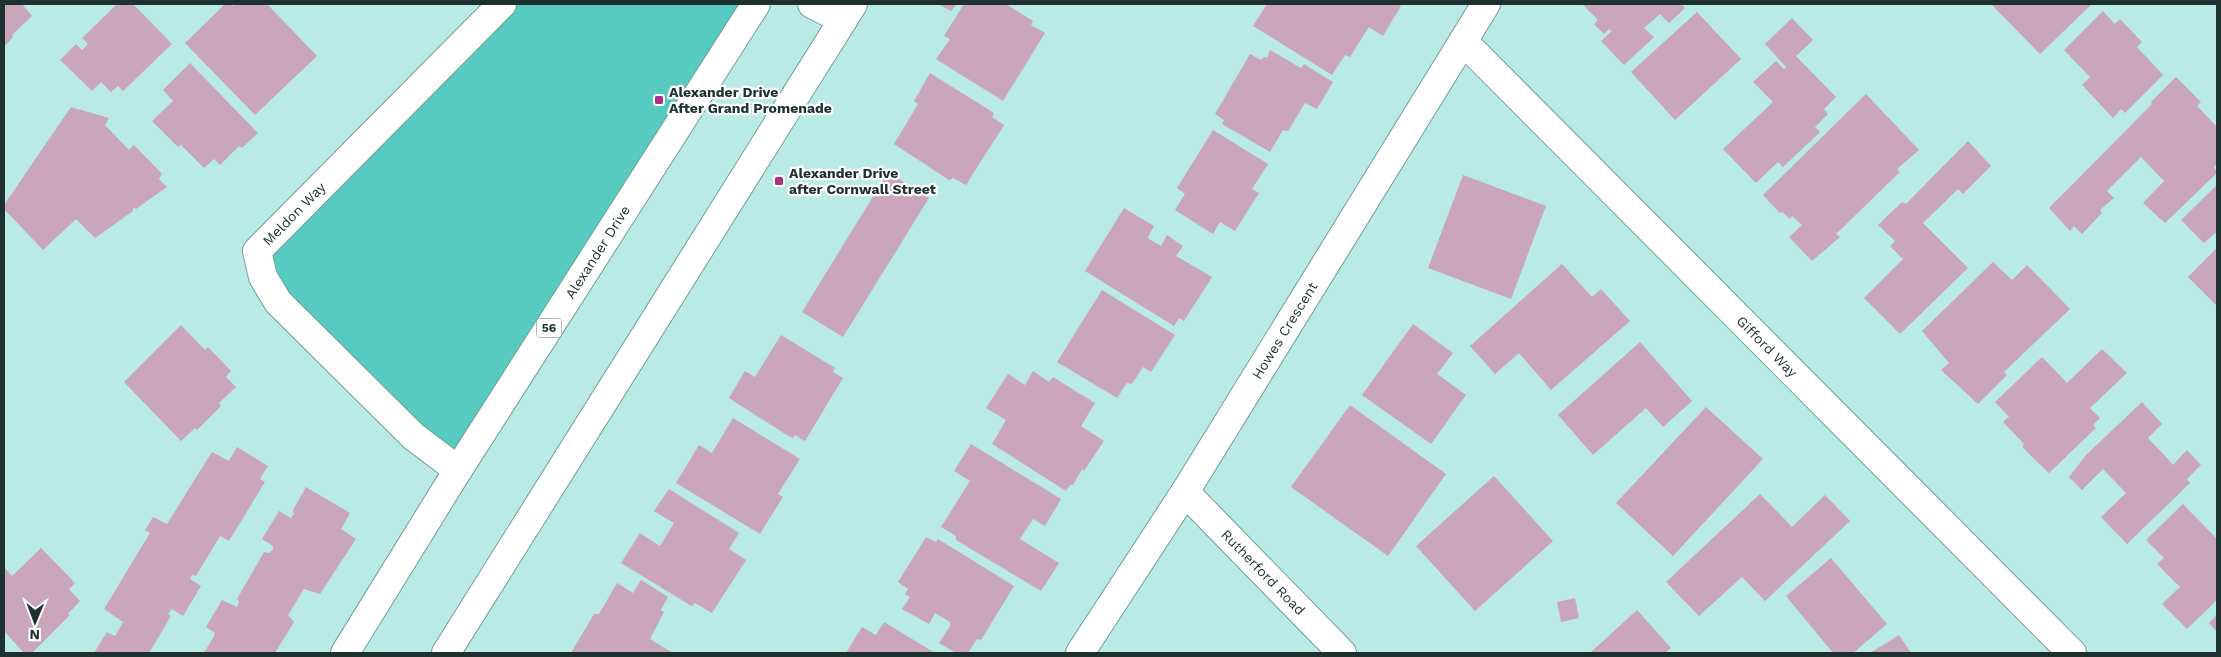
<svg xmlns="http://www.w3.org/2000/svg" width="2221" height="657" viewBox="0 0 2221 657" font-family="'Work Sans',sans-serif">
  <style>
    .green { fill: #58cbc1 }
    .building { fill: #c9a6ba }
    .lines { fill: none; stroke-linecap: round; stroke-linejoin: round }
    .minor-casing { stroke: #719f9a; stroke-width: 30 }
    .major-casing { stroke: #719f9a; stroke-width: 30 }
    .minor { stroke: #fff; stroke-width: 28 }
    .major { stroke: #fff; stroke-width: 28 }
    .poi-dot { fill: #aa3185; stroke: #fff; stroke-width: 2 }
    .labels { text-anchor: middle; dominant-baseline: central; stroke-width: 4.5; stroke-linejoin: round; paint-order: stroke }
    .shield { fill: #fff; stroke: #626f6d; stroke-width: 1 }
    .shield-label { font-size: 12px; font-weight: bold; fill: #1e312f }
    .poi-label { font-size: 14px; font-weight: bold; fill: #1e312f; stroke: #fff; text-anchor: start }
    .street-label { font-size: 14px; fill: #1e312f; stroke: #fff }
  </style>
  <rect width="100%" height="100%" fill="#baeae5"/>
  <!-- green -->
  <path class="green" d="M 502,4 L 756,4 L 458,470 L 278,302 L 257,251 Z"/>
  <!-- building -->
  <path class="building" d="M 4,4 L 22,4 L 32,16 L 12,35 L 13,37 L 4,47 Z
    M 117,4 L 133,4 L 172,44 L 123,91 L 118,86 L 111,92 L 101,82 L 92,91 L 60,60 L 76,44 L 82,50 L 88,44 L 82,38 Z
    M 225,4 L 231,4 L 233,6 L 235,4 L 267,4 L 317,56 L 255,115 L 185,43 Z
    M 938,4 L 957,4 L 951,11 Z
    M 964,4 L 1006,4 L 1033,21 L 1031,25 L 1045,33 L 1003,101 L 936,59 L 950,39 L 944,36 Z
    M 1267,4 L 1396,4 L 1401,6 L 1383,36 L 1369,27 L 1350,57 L 1345,55 L 1332,75 L 1253,26 Z
    M 1582,4 L 1681,4 L 1685,8 L 1669,23 L 1660,14 L 1644,28 L 1654,37 L 1624,65 L 1601,41 L 1612,31 L 1609,29 L 1604,34 L 1594,24 L 1598,20 Z
    M 1991,4 L 2092,4 L 2040,54 Z
    M 2103,11 L 2115,24 L 2120,19 L 2142,42 L 2137,47 L 2163,75 L 2125,113 L 2121,109 L 2113,118 L 2082,85 L 2090,77 L 2064,50 Z
    M 1697,12 L 1741,59 L 1675,120 L 1631,72 Z
    M 1792,18 L 1813,40 L 1796,56 L 1836,97 L 1824,109 L 1828,114 L 1815,127 L 1820,132 L 1814,138 L 1783,167 L 1778,162 L 1756,183 L 1723,149 L 1773,102 L 1753,82 L 1776,61 L 1784,69 L 1786,67 L 1765,44 Z
    M 1270,50 L 1301,68 L 1304,64 L 1333,82 L 1317,109 L 1305,103 L 1288,131 L 1283,130 L 1270,152 L 1222,124 L 1224,120 L 1215,114 L 1250,54 L 1261,60 L 1264,57 L 1267,58 Z
    M 190,63 L 258,133 L 242,148 L 239,146 L 220,165 L 214,159 L 204,168 L 181,145 L 178,147 L 152,121 L 173,101 L 163,90 Z
    M 930,73 L 994,113 L 992,117 L 1004,125 L 966,185 L 953,178 L 949,180 L 894,144 L 918,104 L 914,101 Z
    M 2176,77 L 2201,102 L 2197,106 L 2217,127 L 2217,164 L 2214,167 L 2217,173 L 2165,223 L 2143,203 L 2164,181 L 2141,157 L 2107,191 L 2114,198 L 2100,210 L 2102,213 L 2082,234 L 2074,226 L 2070,231 L 2049,208 L 2152,104 L 2151,102 Z
    M 1866,94 L 1919,150 L 1897,169 L 1900,172 L 1836,234 L 1840,237 L 1812,261 L 1789,237 L 1802,225 L 1792,216 L 1790,219 L 1782,212 L 1780,213 L 1763,195 Z
    M 71,107 L 109,118 L 105,125 L 129,150 L 134,145 L 162,174 L 159,179 L 167,187 L 136,209 L 133,208 L 133,211 L 95,238 L 76,219 L 43,250 L 4,209 L 4,205 Z
    M 1213,130 L 1268,164 L 1252,189 L 1259,193 L 1235,231 L 1220,222 L 1213,234 L 1175,210 L 1185,194 L 1177,188 Z
    M 1968,141 L 1991,166 L 1963,194 L 1958,189 L 1923,223 L 1968,268 L 1900,334 L 1864,298 L 1903,259 L 1890,246 L 1895,241 L 1878,225 L 1902,202 L 1906,204 Z
    M 888,172 L 929,198 L 843,337 L 802,312 Z
    M 1463,175 L 1546,206 L 1511,299 L 1428,268 Z
    M 2217,185 L 2217,235 L 2215,233 L 2204,243 L 2181,220 Z
    M 1124,208 L 1154,226 L 1148,237 L 1149,239 L 1161,246 L 1167,235 L 1183,246 L 1176,256 L 1212,277 L 1184,321 L 1179,318 L 1174,326 L 1085,271 Z
    M 2217,248 L 2217,306 L 2188,277 Z
    M 1993,262 L 2012,280 L 2027,265 L 2070,309 L 2004,372 L 2007,375 L 1978,404 L 1941,370 L 1949,363 L 1922,331 Z
    M 1562,264 L 1592,297 L 1601,289 L 1630,321 L 1551,390 L 1519,353 L 1495,374 L 1470,346 Z
    M 1102,290 L 1175,335 L 1151,372 L 1143,367 L 1132,384 L 1127,383 L 1117,398 L 1057,362 Z
    M 1413,324 L 1453,353 L 1437,374 L 1466,395 L 1431,444 L 1362,395 Z
    M 181,325 L 205,350 L 208,347 L 231,371 L 226,377 L 236,387 L 219,403 L 221,406 L 197,430 L 195,428 L 181,441 L 124,382 Z
    M 781,335 L 835,368 L 833,372 L 843,378 L 805,441 L 795,435 L 793,438 L 790,437 L 729,398 L 745,371 L 755,377 Z
    M 1640,342 L 1692,401 L 1663,427 L 1646,408 L 1593,455 L 1558,415 Z
    M 2102,349 L 2127,373 L 2090,408 L 2100,418 L 2093,425 L 2096,428 L 2049,473 L 2022,447 L 2024,444 L 2003,422 L 2009,417 L 1995,402 L 2042,357 L 2067,383 Z
    M 1033,371 L 1049,382 L 1053,377 L 1056,379 L 1095,403 L 1081,426 L 1104,441 L 1084,471 L 1082,469 L 1073,485 L 1070,485 L 1066,491 L 992,444 L 1006,420 L 986,408 L 1008,374 L 1025,385 Z
    M 2142,402 L 2162,424 L 2148,438 L 2167,458 L 2173,465 L 2187,450 L 2201,465 L 2187,479 L 2190,483 L 2127,544 L 2101,517 L 2126,493 L 2103,469 L 2082,490 L 2069,477 L 2086,455 Z
    M 1350,405 L 1446,474 L 1388,556 L 1291,487 Z
    M 1706,407 L 1763,459 L 1673,556 L 1616,503 Z
    M 733,418 L 800,459 L 778,494 L 783,497 L 760,534 L 676,483 L 699,445 L 712,453 Z
    M 971,444 L 1061,499 L 1045,526 L 1033,519 L 1020,539 L 1059,563 L 1041,591 L 956,540 L 956,536 L 941,527 L 970,481 L 954,471 Z
    M 237,447 L 268,466 L 260,479 L 265,482 L 229,541 L 220,536 L 196,576 L 192,575 L 190,579 L 201,586 L 183,616 L 172,609 L 168,614 L 171,616 L 149,653 L 94,653 L 107,632 L 115,636 L 123,622 L 104,609 L 150,533 L 145,530 L 153,517 L 167,524 L 212,452 L 229,461 Z
    M 1494,476 L 1553,541 L 1475,611 L 1416,546 Z
    M 306,487 L 350,513 L 341,529 L 356,539 L 320,594 L 304,589 L 288,615 L 294,622 L 275,653 L 204,653 L 214,636 L 215,633 L 206,627 L 222,600 L 237,607 L 239,602 L 237,599 L 264,552 L 270,553 L 273,549 L 273,546 L 262,539 L 279,511 L 291,518 L 294,514 L 293,510 Z
    M 669,489 L 739,533 L 729,549 L 746,560 L 712,613 L 695,603 L 692,606 L 690,605 L 621,563 L 640,533 L 660,546 L 674,523 L 654,511 Z
    M 1760,494 L 1792,527 L 1825,495 L 1850,521 L 1765,601 L 1742,577 L 1699,616 L 1666,582 Z
    M 2183,504 L 2217,539 L 2217,600 L 2187,629 L 2162,604 L 2180,587 L 2157,564 L 2164,558 L 2146,540 Z
    M 926,537 L 936,542 L 938,539 L 1014,586 L 981,640 L 977,639 L 968,653 L 956,653 L 939,643 L 950,626 L 950,622 L 935,613 L 929,624 L 902,609 L 910,597 L 905,594 L 908,589 L 898,582 Z
    M 41,548 L 75,583 L 69,589 L 80,601 L 68,614 L 70,615 L 32,653 L 24,653 L 4,631 L 4,567 L 12,576 Z
    M 1831,558 L 1887,624 L 1853,653 L 1833,653 L 1786,596 Z
    M 641,580 L 668,597 L 661,610 L 664,612 L 650,639 L 673,653 L 571,653 L 594,614 L 599,614 L 617,583 L 633,593 Z
    M 1575,598 L 1579,618 L 1561,622 L 1557,602 Z
    M 1637,610 L 1671,648 L 1665,653 L 1590,653 Z
    M 2217,614 L 2217,632 L 2209,623 Z
    M 884,622 L 935,653 L 846,653 L 862,627 L 876,635 Z
    M 1899,635 L 1911,653 L 1870,653 Z"/>
  <g class="lines">
    <!-- minor casing -->
    <g class="minor-casing">
      <g id="minor">
        <path d="M 812,4 L 843,20"/>
        <path id="s1" d="M 1463,41 L 2072,653"/>
        <path id="s2" d="M 458,470 L 413,436 L 278,302 L 263,277 L 257,251 L 502,4"/>
        <path id="s3" d="M 1185,492 L 1342,653"/>
        <path id="s4" d="M 1080,653 L 1185,492 L 1486,4"/>
      </g>
    </g>
    <!-- major casing -->
    <g class="major-casing">
      <g id="major">
        <path id="s5" d="M 345,653 L 458,470 L 756,4"/>
        <path d="M 446,653 L 853,4"/>
      </g>
    </g>
    <!-- minor -->
    <use href="#minor" class="minor"/>
    <!-- major -->
    <use href="#major" class="major"/>
  </g>
  <!-- markers -->
  <g class="poi-dot">
    <rect x="654" y="95" width="10" height="10" rx="2.5"/>
    <rect x="774" y="176" width="10" height="10" rx="2.5"/>
  </g>
  <g class="labels">
    <!-- shield labels -->
    <rect class="shield" x="536.5" y="318.5" width="25" height="19" rx="4"/>
    <g class="shield-label">
      <text x="549" y="328">56</text>
    </g>
    <!-- poi labels -->
    <g class="poi-label">
      <text x="669" y="92">Alexander Drive<tspan x="669" dy="16">After Grand Promenade</tspan></text>
      <text x="789" y="173">Alexander Drive<tspan x="789" dy="16">after Cornwall Street</tspan></text>
    </g>
    <!-- street labels -->
    <g class="street-label">
      <text stroke="none"><textPath href="#s2" startOffset="355">Meldon Way</textPath></text>
      <text stroke="none"><textPath href="#s5" startOffset="474">Alexander Drive</textPath></text>
      <text stroke="none"><textPath href="#s4" startOffset="382">Howes Crescent</textPath></text>
      <text stroke="none"><textPath href="#s1" startOffset="431">Gifford Way</textPath></text>
      <text stroke="none"><textPath href="#s3" startOffset="112">Rutherford Road</textPath></text>
    </g>
  </g>
  <!-- border -->
  <rect width="2221" height="657" fill="none" stroke="#1e312f" stroke-width="10"/>
  <!-- north arrow -->
  <g transform="translate(35 622) rotate(181)" stroke="#ffffff" stroke-width="4" paint-order="stroke">
  <path d="M0-4L9 19L0 12L-9 19Z" fill="#1e312f"/>
  <text y="-8" font-size="14" font-weight="bold" text-anchor="middle" fill="#1e312f">N</text>
  </g>
</svg>
